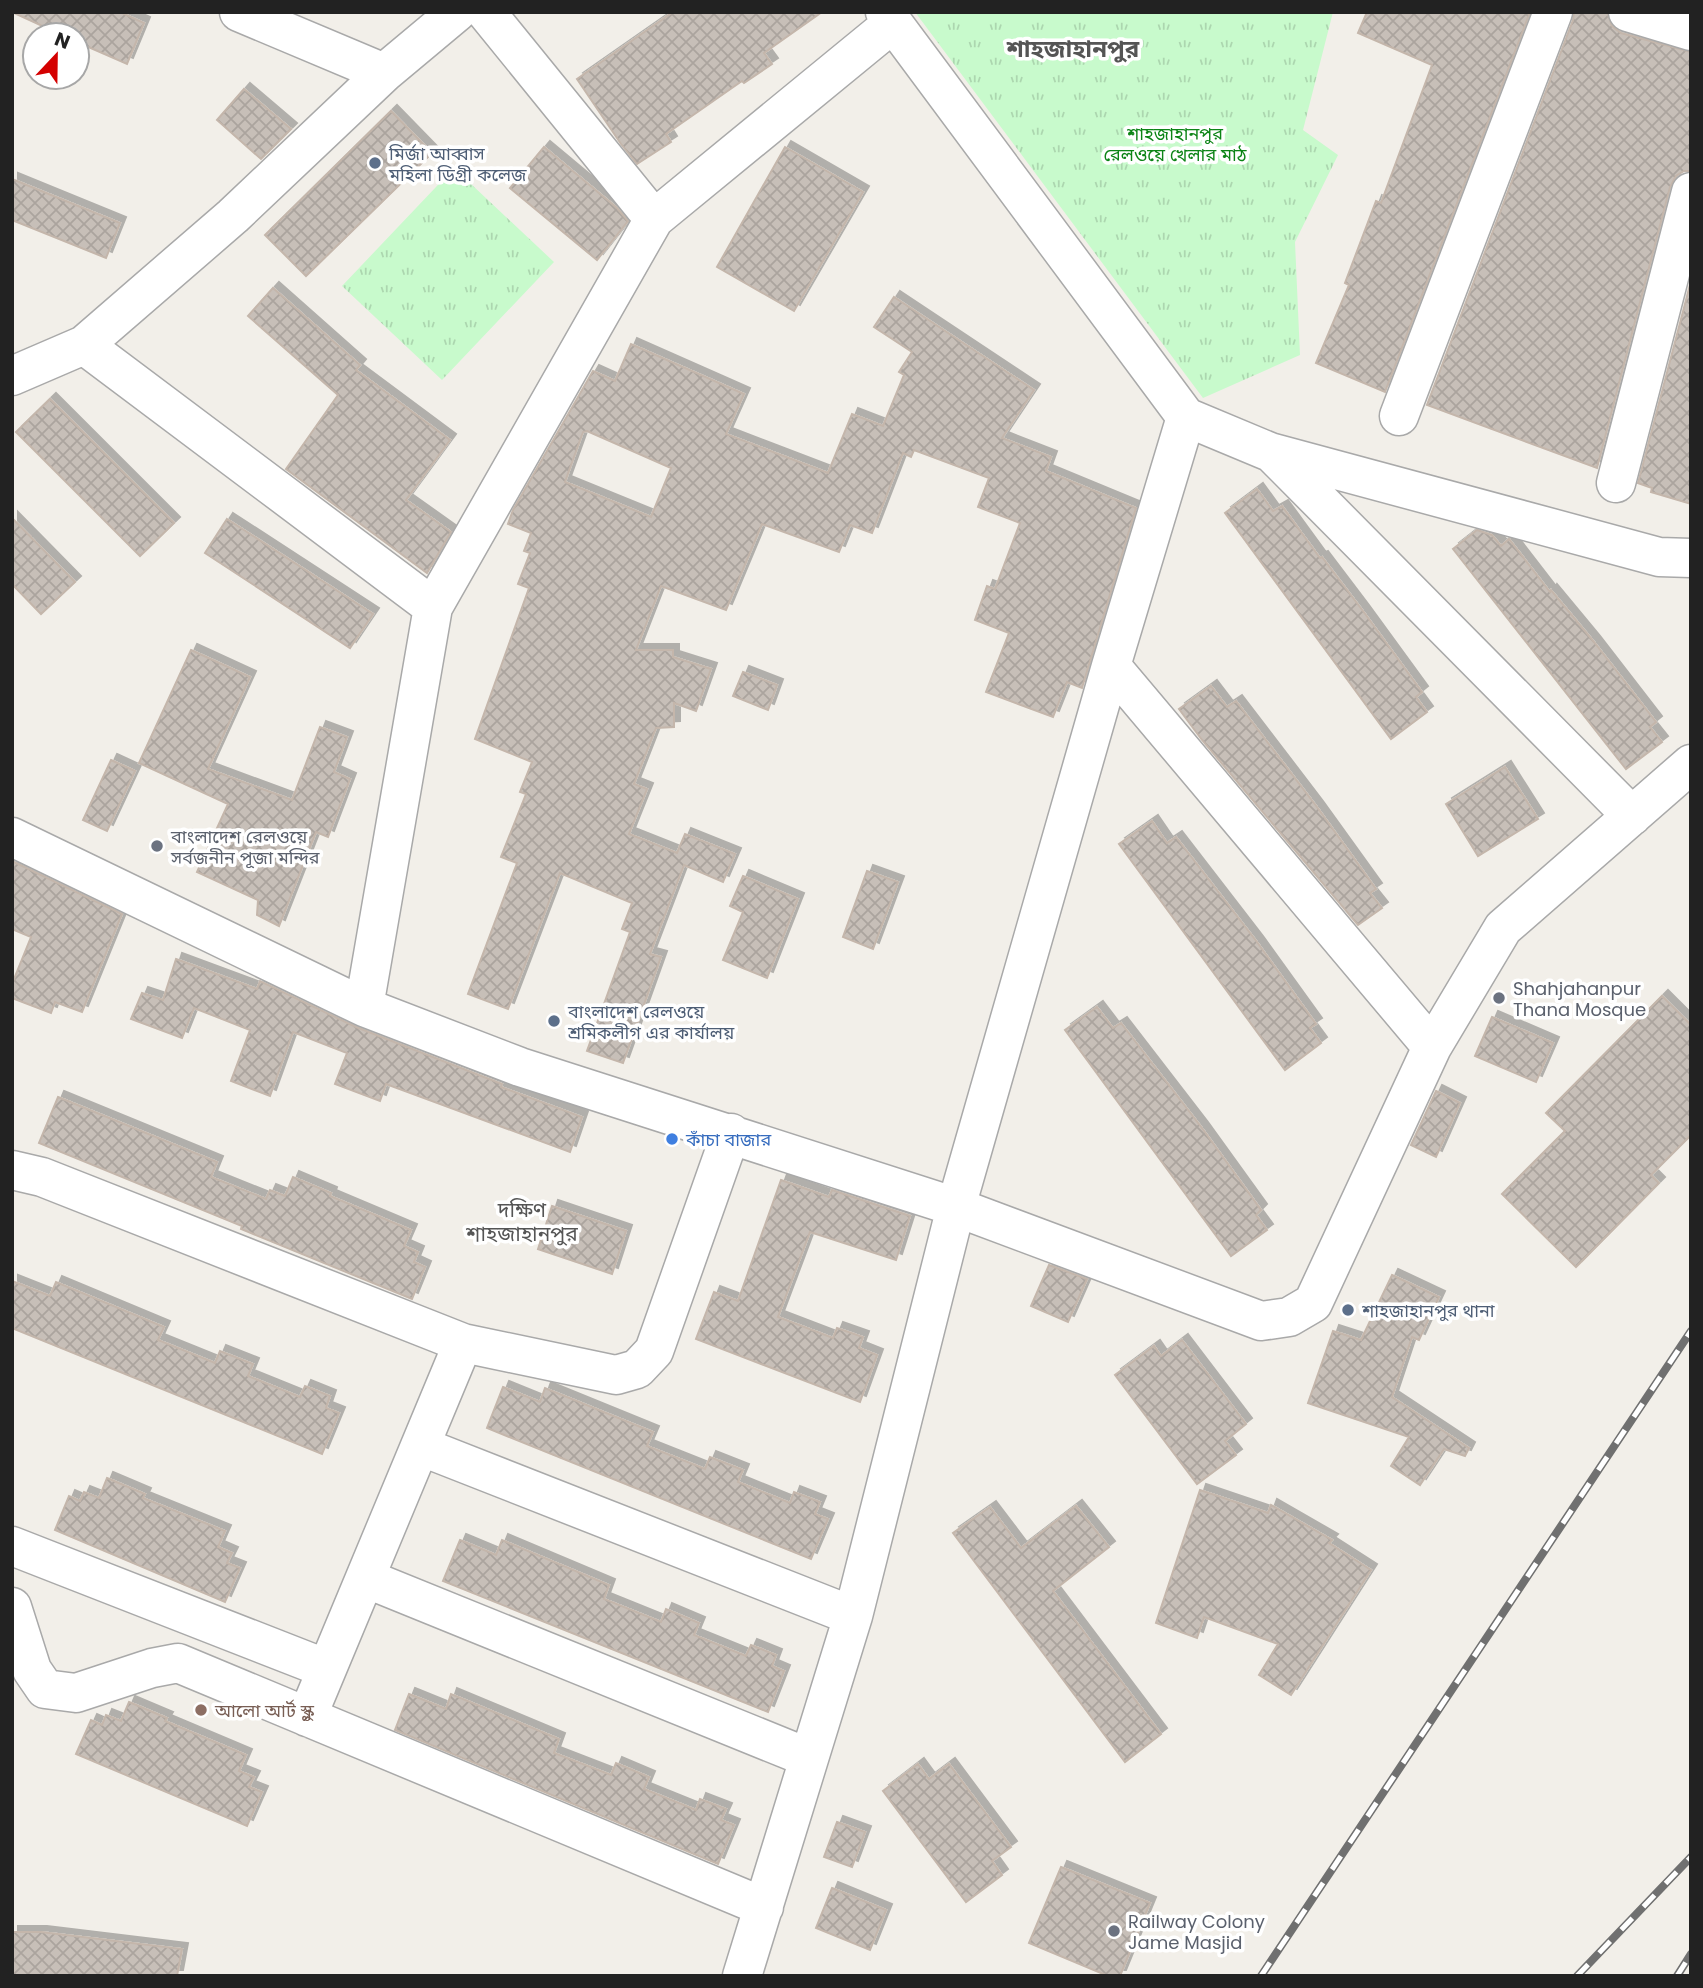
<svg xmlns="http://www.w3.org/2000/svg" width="1703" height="1988" viewBox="0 0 1703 1988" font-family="Poppins,'Noto Sans Bengali',sans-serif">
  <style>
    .park { fill: url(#park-tufts) }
    .building { fill: url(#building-cross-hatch); stroke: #c4b6ab; stroke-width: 2; fill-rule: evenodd; filter: url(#shadow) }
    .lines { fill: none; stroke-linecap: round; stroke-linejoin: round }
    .minor-casing { stroke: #a9a9a9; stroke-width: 41 }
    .minor { stroke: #fff; stroke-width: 38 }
    .rail-casing { stroke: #707070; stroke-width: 8 }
    .rail { stroke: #fff; stroke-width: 5; stroke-dasharray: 16; stroke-linecap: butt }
    .service-dot { fill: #5c6f8a; stroke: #fff; stroke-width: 2.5 }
    .worship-dot { fill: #6b7280; stroke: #fff; stroke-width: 2.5 }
    .shop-dot { fill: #3f7fe0; stroke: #fff; stroke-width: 2.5 }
    .education-dot { fill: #8d6e63; stroke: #fff; stroke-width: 2.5 }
    .labels { text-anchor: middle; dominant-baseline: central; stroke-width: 7; stroke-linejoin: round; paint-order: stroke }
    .park-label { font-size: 18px; fill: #0c8416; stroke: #fff }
    .service-label { font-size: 18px; fill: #4e5e75; stroke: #fff; text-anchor: start }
    .worship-label { font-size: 18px; fill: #5b616d; stroke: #fff; text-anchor: start }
    .shop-label { font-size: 18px; fill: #366cbe; stroke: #fff; text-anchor: start }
    .education-label { font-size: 18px; fill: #785e54; stroke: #fff; text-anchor: start }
    .quarter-label { font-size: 21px; fill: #555; stroke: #fff }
    .district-label { font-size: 24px; font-weight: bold; fill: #555; stroke: #fff }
  </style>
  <defs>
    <pattern id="park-tufts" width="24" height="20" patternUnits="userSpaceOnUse" patternTransform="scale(1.75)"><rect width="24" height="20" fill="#c8facc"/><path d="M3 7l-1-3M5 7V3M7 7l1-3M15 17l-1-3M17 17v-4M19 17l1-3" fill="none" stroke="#acd6af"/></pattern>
    <pattern id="building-cross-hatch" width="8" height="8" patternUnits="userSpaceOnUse" patternTransform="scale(1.75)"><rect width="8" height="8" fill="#c7bfb8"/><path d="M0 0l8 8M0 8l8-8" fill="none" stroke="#aba49e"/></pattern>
    <filter id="shadow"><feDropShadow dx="6" dy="-6" stdDeviation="0" flood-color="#0004"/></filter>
  </defs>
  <rect width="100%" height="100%" fill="#f2efe9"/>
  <!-- park -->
  <path class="park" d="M 915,12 L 1333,12 L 1303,130 L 1338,155 L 1295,242 L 1300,355 L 1203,398 Z
    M 454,168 L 554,262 L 442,380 L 342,286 Z"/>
  <!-- building -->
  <path class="building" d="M 12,12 L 120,12 L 144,23 L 127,64 L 77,42 L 77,35 L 62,35 Z
    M 673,12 L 822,12 L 764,53 L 772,64 L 744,83 L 742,81 L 666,134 L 671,142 L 637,164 L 621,144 L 577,79 Z
    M 1367,12 L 1530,12 L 1385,392 L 1316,363 L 1349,285 L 1345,283 L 1376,201 L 1381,203 L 1432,65 L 1358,33 Z
    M 1574,12 L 1607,12 L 1612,26 L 1621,33 L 1691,52 L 1691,171 L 1684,171 L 1676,176 L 1670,187 L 1597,468 L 1427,405 L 1573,20 Z
    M 244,89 L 291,129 L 261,159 L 217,120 Z
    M 391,111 L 432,153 L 306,276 L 265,235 Z
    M 544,147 L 617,208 L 628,221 L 597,260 L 510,188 Z
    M 785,147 L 863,192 L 794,311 L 717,267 Z
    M 12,179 L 120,223 L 106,258 L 12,220 Z
    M 1691,281 L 1691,504 L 1651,492 L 1652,488 L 1638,483 Z
    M 273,288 L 360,365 L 356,370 L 450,440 L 406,500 L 451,532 L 427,573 L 286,469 L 338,395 L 248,316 Z
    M 894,297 L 1034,390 L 1002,438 L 1051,457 L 1046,471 L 1136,508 L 1082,688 L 1067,682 L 1053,717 L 986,692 L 1009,633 L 975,620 L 987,586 L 995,589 L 1020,523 L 978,507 L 989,478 L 914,450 L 911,457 L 903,453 L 872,533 L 850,525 L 839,552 L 762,524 L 726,610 L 661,586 L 636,650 L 673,650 L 673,657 L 711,669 L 696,711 L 674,703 L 674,727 L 656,728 L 634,784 L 647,789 L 629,834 L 677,853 L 685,834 L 735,854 L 723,882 L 684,865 L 650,954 L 661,957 L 623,1063 L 587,1051 L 630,932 L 622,929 L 632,903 L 560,873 L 508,1009 L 468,994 L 517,863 L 501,857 L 526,794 L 520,792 L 532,762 L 475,739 L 529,588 L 518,584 L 530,553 L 524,551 L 531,533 L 508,524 L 513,510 L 593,371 L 615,381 L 631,344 L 744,394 L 726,434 L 828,473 L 852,414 L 883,426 L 904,375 L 899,372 L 912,352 L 874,327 ZM 587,431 L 671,468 L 651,517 L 565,482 L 583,432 Z
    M 50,399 L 174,523 L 140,556 L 16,432 Z
    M 1257,489 L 1273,511 L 1282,506 L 1320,558 L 1322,557 L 1363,611 L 1422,692 L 1416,697 L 1427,712 L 1391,739 L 1225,513 Z
    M 12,518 L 75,582 L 41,614 L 12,584 Z
    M 227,519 L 373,614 L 350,648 L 205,553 Z
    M 1477,530 L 1492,535 L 1501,546 L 1509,539 L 1550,592 L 1551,590 L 1594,642 L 1656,722 L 1650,727 L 1662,742 L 1626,769 L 1453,549 Z
    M 191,650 L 250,677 L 208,769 L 292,800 L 320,727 L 347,737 L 334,772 L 350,779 L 328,837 L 316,832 L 279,926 L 257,915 L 258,900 L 197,872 L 228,804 L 139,763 Z
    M 743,672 L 777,685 L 768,710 L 733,696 Z
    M 1211,686 L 1227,707 L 1236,701 L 1317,807 L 1376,889 L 1370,893 L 1382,908 L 1358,925 L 1202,740 L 1179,709 Z
    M 111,760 L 135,771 L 107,831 L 83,820 Z
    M 1505,767 L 1538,819 L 1478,856 L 1446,804 Z
    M 1152,821 L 1167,843 L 1176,837 L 1257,942 L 1316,1024 L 1310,1028 L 1321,1043 L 1285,1070 L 1119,844 Z
    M 12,861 L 122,914 L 82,1012 L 55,1002 L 51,1013 L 12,998 L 12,984 L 31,937 L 12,929 Z
    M 867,871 L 898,882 L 873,949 L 843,937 Z
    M 743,876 L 798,899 L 767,978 L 723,960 L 743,912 L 730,906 Z
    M 176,959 L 257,989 L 260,981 L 356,1027 L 502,1084 L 501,1087 L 582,1117 L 570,1152 L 386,1084 L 380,1101 L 335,1084 L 347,1053 L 293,1032 L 270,1096 L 231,1081 L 250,1030 L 194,1008 L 182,1038 L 131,1019 L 142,993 L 163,1000 Z
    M 1662,996 L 1691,1025 L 1691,1135 L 1651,1175 L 1659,1183 L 1576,1267 L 1502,1194 L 1565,1131 L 1546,1113 Z
    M 1097,1007 L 1113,1028 L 1121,1023 L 1202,1128 L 1261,1210 L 1256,1215 L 1267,1230 L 1231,1256 L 1065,1030 Z
    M 1492,1017 L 1553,1043 L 1536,1082 L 1475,1056 Z
    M 1436,1091 L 1460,1103 L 1436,1157 L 1411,1145 Z
    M 58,1097 L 217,1162 L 211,1177 L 266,1199 L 270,1190 L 285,1196 L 293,1177 L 331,1193 L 330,1196 L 411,1230 L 404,1246 L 418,1252 L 414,1262 L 425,1267 L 412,1299 L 241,1229 L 242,1226 L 39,1143 Z
    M 781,1180 L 829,1197 L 832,1190 L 910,1216 L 896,1260 L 810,1232 L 778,1317 L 833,1338 L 837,1328 L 863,1337 L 859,1348 L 877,1355 L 860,1402 L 696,1339 L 714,1292 L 738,1301 Z
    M 552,1206 L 626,1231 L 612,1274 L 538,1249 Z
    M 1049,1265 L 1087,1279 L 1068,1322 L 1031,1306 Z
    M 1392,1275 L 1439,1297 L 1419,1340 L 1412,1337 L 1392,1397 L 1469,1448 L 1465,1456 L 1444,1449 L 1420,1485 L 1391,1466 L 1409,1437 L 1308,1403 L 1333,1331 L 1361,1340 Z
    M 12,1281 L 50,1296 L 56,1282 L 164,1327 L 158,1340 L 215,1363 L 220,1351 L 253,1364 L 248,1376 L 300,1397 L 305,1386 L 330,1396 L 326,1408 L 339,1413 L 322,1454 L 12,1328 Z
    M 1182,1340 L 1246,1424 L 1225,1441 L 1236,1455 L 1197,1484 L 1115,1375 L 1154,1346 L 1161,1356 Z
    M 503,1387 L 540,1402 L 545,1388 L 653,1432 L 647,1446 L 705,1469 L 710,1457 L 743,1470 L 738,1482 L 790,1503 L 794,1492 L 820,1502 L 815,1514 L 828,1519 L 811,1559 L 487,1428 Z
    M 107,1478 L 145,1494 L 143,1498 L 225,1531 L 218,1547 L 232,1553 L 227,1563 L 240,1568 L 225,1602 L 55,1530 L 69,1496 L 80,1501 L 84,1492 L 99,1498 Z
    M 1200,1490 L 1268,1513 L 1271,1505 L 1332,1540 L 1329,1543 L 1371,1570 L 1291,1695 L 1259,1675 L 1278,1644 L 1204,1617 L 1197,1638 L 1156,1623 Z
    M 1076,1506 L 1109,1547 L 1053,1591 L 1161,1734 L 1125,1762 L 953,1533 L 990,1507 L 1021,1548 Z
    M 460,1540 L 496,1555 L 502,1540 L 609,1585 L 604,1599 L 661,1622 L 666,1609 L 699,1623 L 694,1635 L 746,1656 L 751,1645 L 776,1655 L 772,1666 L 784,1671 L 768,1712 L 443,1581 Z
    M 409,1694 L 446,1709 L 451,1694 L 559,1739 L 554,1753 L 611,1775 L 616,1763 L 649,1777 L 644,1789 L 696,1810 L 700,1799 L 726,1809 L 721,1820 L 734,1825 L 718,1864 L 395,1730 Z
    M 129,1702 L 167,1718 L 165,1721 L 246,1755 L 239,1771 L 254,1777 L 249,1787 L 262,1792 L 247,1826 L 76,1754 L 91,1720 L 102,1725 L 106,1715 L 121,1721 Z
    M 918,1764 L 929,1779 L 949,1764 L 1011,1847 L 992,1861 L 1002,1875 L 966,1902 L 883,1791 Z
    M 837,1822 L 865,1832 L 852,1867 L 824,1857 Z
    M 1061,1867 L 1150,1903 L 1120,1976 L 1108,1976 L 1029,1943 Z
    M 832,1888 L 886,1910 L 870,1950 L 816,1928 Z
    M 12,1932 L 41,1932 L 182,1949 L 177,1976 L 12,1976 Z"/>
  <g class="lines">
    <!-- minor casing -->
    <g class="minor-casing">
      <path id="minor" d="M 239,12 L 384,73
        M 486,12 L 654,219 L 893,23
        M 1628,12 L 1691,31
        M 84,345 L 433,607
        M 12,376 L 84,345 L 233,216 L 384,73 L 457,12
        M 1399,416 L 1553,12
        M 1186,417 L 1270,452 L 1659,557 L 1691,558
        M 1272,453 L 1632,816
        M 1616,483 L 1691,192
        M 1111,666 L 1432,1047
        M 12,837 L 364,1007 L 520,1067 L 956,1207 L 1261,1321 L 1289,1317 L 1313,1303 L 1432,1047 L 1503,928 L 1691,764
        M 364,1007 L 433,607 L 654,219
        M 12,1170 L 42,1177 L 463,1343 L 307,1717
        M 463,1343 L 616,1375 L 637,1369 L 654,1351 L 731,1133
        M 420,1446 L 853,1616
        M 12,1546 L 327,1669
        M 365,1578 L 809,1758
        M 12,1607 L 32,1670 L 45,1689 L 76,1693 L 152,1668 L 178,1663 L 764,1907
        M 742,1976 L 853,1616 L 956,1207 L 1111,666 L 1186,417 L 885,12"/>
    </g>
    <!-- minor -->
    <use href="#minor" class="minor"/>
    <!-- rail casing -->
    <g class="rail-casing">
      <path id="rail" d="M 1261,1976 L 1691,1331
        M 1577,1976 L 1691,1857
        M 1677,1976 L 1691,1954"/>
    </g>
    <!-- rail -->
    <use href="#rail" class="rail"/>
  </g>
  <!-- markers -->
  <g class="service-dot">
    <circle cx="375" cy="163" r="7"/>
    <circle cx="554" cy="1021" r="7"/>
    <circle cx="1348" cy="1310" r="7"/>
  </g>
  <g class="worship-dot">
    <circle cx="157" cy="846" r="7"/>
    <circle cx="1499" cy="998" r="7"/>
    <circle cx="1114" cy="1931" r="7"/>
  </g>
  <circle class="shop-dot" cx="672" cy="1139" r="7"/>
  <circle class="education-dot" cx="201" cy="1710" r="7"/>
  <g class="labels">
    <!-- park labels -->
    <g class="park-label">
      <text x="1175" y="133">শাহজাহানপুর<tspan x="1175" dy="21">রেলওয়ে খেলার মাঠ</tspan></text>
    </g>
    <!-- service labels -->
    <g class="service-label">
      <text x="389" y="153">মির্জা আব্বাস<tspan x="389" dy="21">মহিলা ডিগ্রী কলেজ</tspan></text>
      <text x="568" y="1011">বাংলাদেশ রেলওয়ে<tspan x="568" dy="21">শ্রমিকলীগ এর কার্যালয়</tspan></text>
      <text x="1362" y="1310">শাহজাহানপুর থানা</text>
    </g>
    <!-- worship labels -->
    <g class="worship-label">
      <text x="171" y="836">বাংলাদেশ রেলওয়ে<tspan x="171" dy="21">সর্বজনীন পূজা মন্দির</tspan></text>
      <text x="1513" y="988">Shahjahanpur<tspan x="1513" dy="21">Thana Mosque</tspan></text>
      <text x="1128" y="1921">Railway Colony<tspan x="1128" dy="21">Jame Masjid</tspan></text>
    </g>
    <!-- shop labels -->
    <g class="shop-label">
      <text x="686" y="1139">কাঁচা বাজার</text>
    </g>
    <!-- education labels -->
    <g class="education-label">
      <text x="215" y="1710">আলো আর্ট স্কুল</text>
    </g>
    <!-- quarter labels -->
    <g class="quarter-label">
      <text x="522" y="1209">দক্ষিণ<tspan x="522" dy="24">শাহজাহানপুর</tspan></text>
    </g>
    <!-- district labels -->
    <g class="district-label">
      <text x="1073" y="48">শাহজাহানপুর</text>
    </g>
  </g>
  <!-- border -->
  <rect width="1703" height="1988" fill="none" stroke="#222222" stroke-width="28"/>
  <!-- north arrow -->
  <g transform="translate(56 56) rotate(22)"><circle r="33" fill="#ffffff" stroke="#a7a7a7" stroke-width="2"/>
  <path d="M0-5L12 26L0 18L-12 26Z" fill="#d40000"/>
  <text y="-10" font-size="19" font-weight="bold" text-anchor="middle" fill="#222222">N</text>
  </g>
</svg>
